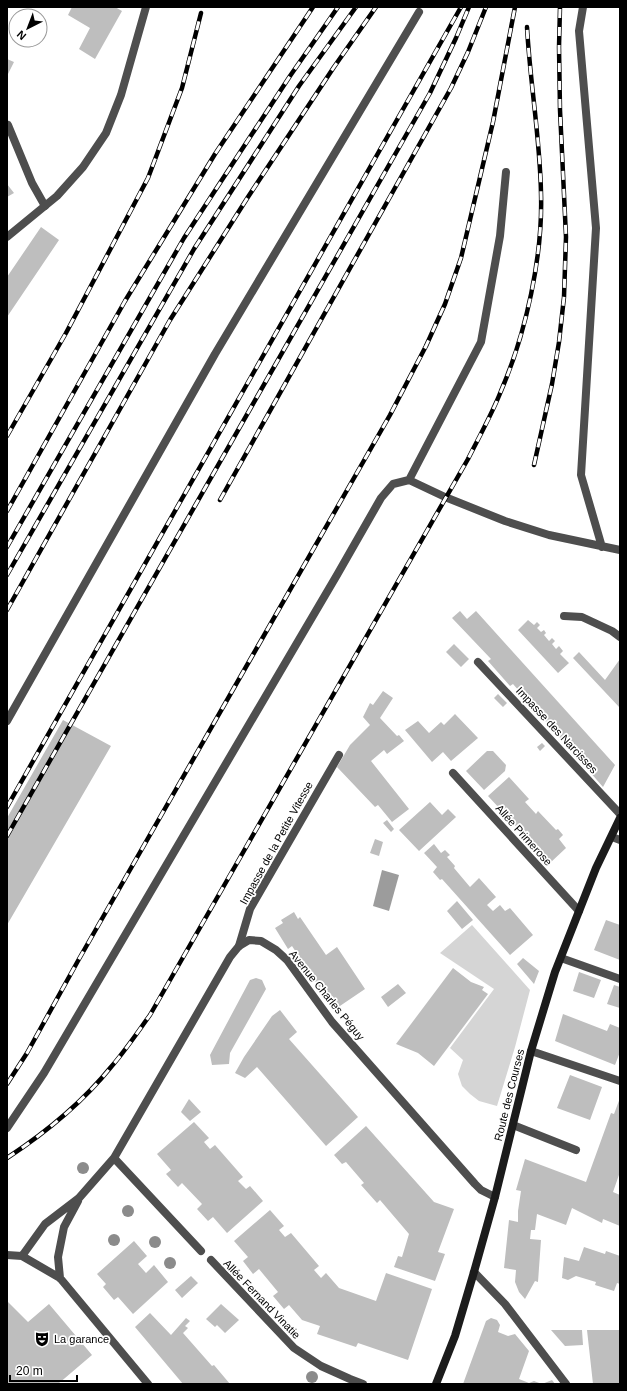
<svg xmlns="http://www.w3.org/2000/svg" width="627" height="1391" viewBox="0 0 627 1391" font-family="Arial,sans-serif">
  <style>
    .green { fill: #d5d5d5 }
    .water { fill: #9c9c9c }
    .building { fill: #bebebe }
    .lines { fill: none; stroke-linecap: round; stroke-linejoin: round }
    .lane { stroke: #4e4e4e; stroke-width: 8 }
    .street { stroke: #4e4e4e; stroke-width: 8 }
    .secondary { stroke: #1b1b1b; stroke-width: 8 }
    .rail-casing { stroke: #000; stroke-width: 4.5 }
    .rail { stroke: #fff; stroke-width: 3; stroke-dasharray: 9; stroke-linecap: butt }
    .tree { fill: #8b8b8b }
    .labels { text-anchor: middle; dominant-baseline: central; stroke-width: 3.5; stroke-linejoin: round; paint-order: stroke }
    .street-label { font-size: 11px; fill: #000; stroke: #fff }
    .poi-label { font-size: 11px; fill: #000; stroke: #fff; text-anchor: start }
  </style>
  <rect width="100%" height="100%" fill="#fff"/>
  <!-- green -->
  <path class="green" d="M 472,925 L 530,990 L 515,1047 L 497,1106 L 479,1101 L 470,1094 L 462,1086 L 458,1074 L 463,1060 L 450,1048 L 494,989 L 440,953 Z"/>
  <!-- water -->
  <path class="water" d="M 382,870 L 399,875 L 389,911 L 373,906 Z"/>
  <!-- building -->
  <path class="building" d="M 72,7 L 115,7 L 122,11 L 95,59 L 79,49 L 90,28 L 68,15 Z
    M 7,59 L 14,62 L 7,76 Z
    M 7,184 L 14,193 L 7,197 Z
    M 41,227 L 59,240 L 7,317 L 7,277 Z
    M 460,611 L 467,619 L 476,611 L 615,765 L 603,787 L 513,684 L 510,686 L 488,661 L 491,659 L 452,618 Z
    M 528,620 L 534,625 L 537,622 L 540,625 L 537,628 L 541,632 L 544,630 L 546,633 L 544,635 L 549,641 L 552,638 L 555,641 L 552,644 L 556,649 L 559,646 L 563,651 L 560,654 L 569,663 L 558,673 L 518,630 Z
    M 454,644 L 469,659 L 461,667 L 446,652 Z
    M 579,652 L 605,680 L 620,659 L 620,708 L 573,658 Z
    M 383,691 L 393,698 L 380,718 L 397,736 L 399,735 L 404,741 L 387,754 L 384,750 L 371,761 L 409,809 L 392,822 L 378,805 L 375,807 L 337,767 L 350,745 L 370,725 L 363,717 L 370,703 L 373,705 Z
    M 498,694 L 507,703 L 503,707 L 494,698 Z
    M 455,714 L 478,738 L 451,761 L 443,752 L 432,762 L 405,730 L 418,721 L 429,733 L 441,722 L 444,725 Z
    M 63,720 L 111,746 L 7,925 L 7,818 Z
    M 542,743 L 545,746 L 540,751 L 537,747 Z
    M 487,751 L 493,751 L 506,765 L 505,771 L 484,790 L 466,771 Z
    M 509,777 L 529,799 L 525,802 L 536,814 L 538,811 L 556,830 L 558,829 L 563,835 L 559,839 L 566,848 L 550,863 L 488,796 Z
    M 430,802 L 442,815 L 448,809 L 456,817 L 419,851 L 399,830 Z
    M 387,820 L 394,829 L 391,832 L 383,823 Z
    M 375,839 L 383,842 L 379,856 L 370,853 Z
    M 434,844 L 441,853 L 445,850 L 450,855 L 447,857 L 455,866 L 454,868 L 470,887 L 479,878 L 496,897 L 487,905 L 493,911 L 500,905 L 505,911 L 510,908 L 533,935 L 510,955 L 442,879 L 440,880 L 433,872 L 437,867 L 424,853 Z
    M 457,901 L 473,920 L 462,929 L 447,911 Z
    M 294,912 L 298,919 L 300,917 L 326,955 L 337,947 L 365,989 L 334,1010 L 292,946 L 288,949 L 275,928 L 283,923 L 281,920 Z
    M 606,920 L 620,925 L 620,960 L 594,950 Z
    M 523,958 L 539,971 L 534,984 L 517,964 Z
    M 453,968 L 471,982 L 484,987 L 482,990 L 488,994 L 434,1066 L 418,1053 L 396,1044 Z
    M 579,972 L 601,980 L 594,998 L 573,991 Z
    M 256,978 L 262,980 L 266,989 L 230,1053 L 229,1064 L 212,1065 L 210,1055 L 250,980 Z
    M 398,984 L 406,993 L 388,1007 L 381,997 Z
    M 614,985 L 620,987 L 620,1008 L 607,1004 Z
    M 280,1010 L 297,1032 L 289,1039 L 358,1117 L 326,1146 L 257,1067 L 245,1078 L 235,1073 L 244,1057 L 272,1016 Z
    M 563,1014 L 607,1031 L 610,1024 L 620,1028 L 620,1052 L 615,1065 L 555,1041 Z
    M 570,1075 L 602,1087 L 590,1120 L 557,1108 Z
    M 620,1098 L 620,1172 L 613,1192 L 620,1195 L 620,1226 L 603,1219 L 602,1223 L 572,1208 L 566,1225 L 537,1214 L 535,1230 L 531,1230 L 530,1239 L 541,1240 L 538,1282 L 535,1281 L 525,1299 L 519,1292 L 515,1282 L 516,1270 L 504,1268 L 509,1220 L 518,1222 L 518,1211 L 521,1191 L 516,1190 L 525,1159 L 586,1182 L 611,1113 L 614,1114 Z
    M 189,1099 L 201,1112 L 190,1121 L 181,1112 Z
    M 194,1122 L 209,1138 L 204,1142 L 210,1149 L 215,1145 L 243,1177 L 238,1181 L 246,1189 L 250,1186 L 263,1201 L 227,1233 L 213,1217 L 208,1221 L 197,1209 L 202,1204 L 182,1183 L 178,1187 L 166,1174 L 171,1170 L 157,1154 Z
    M 366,1126 L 434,1202 L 454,1209 L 438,1252 L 445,1254 L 435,1281 L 394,1267 L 398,1256 L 402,1257 L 409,1234 L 380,1200 L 377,1203 L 361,1185 L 364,1183 L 346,1162 L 342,1164 L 334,1155 Z
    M 270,1210 L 284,1226 L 279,1230 L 285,1237 L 291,1233 L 319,1266 L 314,1270 L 321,1278 L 326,1273 L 339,1288 L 376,1301 L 386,1273 L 432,1289 L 408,1360 L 358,1343 L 356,1347 L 317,1334 L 320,1326 L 302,1320 L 289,1305 L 284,1309 L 273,1296 L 278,1292 L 259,1269 L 253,1274 L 243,1261 L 248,1257 L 234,1241 Z
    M 134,1241 L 147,1256 L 138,1264 L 146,1273 L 154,1265 L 168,1282 L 133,1314 L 118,1297 L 114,1300 L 103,1287 L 106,1284 L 97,1274 Z
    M 584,1247 L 605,1254 L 606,1251 L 620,1256 L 620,1284 L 617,1283 L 614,1291 L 595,1285 L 596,1282 L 576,1276 L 568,1280 L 562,1278 L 564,1257 L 579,1261 Z
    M 191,1276 L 198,1283 L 182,1298 L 175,1290 Z
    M 7,1301 L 28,1322 L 49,1304 L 92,1355 L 58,1384 L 7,1384 Z
    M 221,1304 L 239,1320 L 225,1333 L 217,1325 L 215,1327 L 206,1319 Z
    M 150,1313 L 171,1335 L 186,1318 L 190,1321 L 185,1326 L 188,1328 L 183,1333 L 212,1366 L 214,1365 L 230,1384 L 183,1384 L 135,1327 Z
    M 491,1318 L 497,1320 L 500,1325 L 498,1332 L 508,1336 L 515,1334 L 529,1351 L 519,1379 L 529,1383 L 534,1381 L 542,1384 L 552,1380 L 555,1384 L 463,1384 L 486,1321 Z
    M 551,1330 L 582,1330 L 583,1345 L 565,1346 Z
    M 587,1330 L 620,1330 L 620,1384 L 593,1384 Z"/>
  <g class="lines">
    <!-- lane -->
    <path class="lane" d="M 583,7 L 579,31 L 596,228 L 581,475 L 602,547
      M 8,125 L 32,183 L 45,206
      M 409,480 L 481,342 L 500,236 L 506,172
      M 564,616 L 582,617 L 612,631 L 620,637
      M 478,662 L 620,814
      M 7,721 L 215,354 L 419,12
      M 453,773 L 579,911
      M 239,946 L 250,909 L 339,755
      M 561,958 L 620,979
      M 513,1125 L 576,1150
      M 7,1128 L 44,1073 L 337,575 L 381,498 L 393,484 L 409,480 L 445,497 L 505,521 L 549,535 L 620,550"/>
    <!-- street -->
    <path class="street" d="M 7,237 L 57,196 L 83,167 L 106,133 L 121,95 L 146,7
      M 612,837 L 620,840
      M 531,1051 L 620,1081
      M 114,1158 L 201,1251
      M 7,1255 L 22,1256 L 60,1278 L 148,1384
      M 22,1256 L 45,1224 L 79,1198 L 114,1158 L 230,957 L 239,946 L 249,940 L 261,941 L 276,950 L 287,960 L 332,1022 L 475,1184 L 481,1190 L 495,1197
      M 211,1260 L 294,1348 L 321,1366 L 350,1379 L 363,1384
      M 474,1272 L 505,1304 L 566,1384
      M 60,1278 L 58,1257 L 64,1227 L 78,1201"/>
    <!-- secondary -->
    <path class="secondary" d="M 436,1384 L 455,1336 L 474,1272 L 495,1197 L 531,1051 L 555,972 L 596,868 L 620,818"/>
    <!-- rail casing -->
    <g class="rail-casing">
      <path id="rail" d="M 7,436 L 66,333 L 148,178 L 182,88 L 201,13
        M 534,465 L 552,384 L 559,342 L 564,297 L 566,237 L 560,110 L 559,47 L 560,7
        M 220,500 L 451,88 L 468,52 L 486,7
        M 7,511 L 125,301 L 215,154 L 313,7
        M 7,547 L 184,238 L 290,76 L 338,7
        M 7,575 L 194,249 L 299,86 L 356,7
        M 7,610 L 170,320 L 248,197 L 334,67 L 376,7
        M 7,807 L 461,7
        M 7,836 L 430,93 L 456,38 L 469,7
        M 7,1084 L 27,1053 L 79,959 L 390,415 L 426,346 L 445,304 L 461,258 L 493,122 L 515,7
        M 7,1158 C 45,1133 82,1103 111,1067 C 125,1051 137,1033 150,1015 L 468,459 C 479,437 492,414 501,391 C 526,333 543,256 541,193 C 540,137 530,83 527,27"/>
    </g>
    <!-- rail -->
    <use href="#rail" class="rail"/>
  </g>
  <!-- trees -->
  <g class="tree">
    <circle cx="83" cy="1168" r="6"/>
    <circle cx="128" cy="1211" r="6"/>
    <circle cx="114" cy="1240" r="6"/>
    <circle cx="155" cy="1242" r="6"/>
    <circle cx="170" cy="1263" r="6"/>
    <circle cx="312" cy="1377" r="6"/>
  </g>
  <!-- icons -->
  <defs>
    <g id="theatre-bare" transform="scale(1.2)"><path d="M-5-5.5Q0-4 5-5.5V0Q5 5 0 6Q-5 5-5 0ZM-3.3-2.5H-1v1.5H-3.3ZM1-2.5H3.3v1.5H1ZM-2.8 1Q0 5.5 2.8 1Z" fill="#000" stroke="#fff" stroke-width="2.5" paint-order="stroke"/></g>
  </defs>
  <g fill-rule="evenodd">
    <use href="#theatre-bare" x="42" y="1339"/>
  </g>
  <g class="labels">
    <!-- street labels -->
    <g class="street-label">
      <text transform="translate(557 730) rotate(47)">Impasse des Narcisses</text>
      <text transform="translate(524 835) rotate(48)">Allée Primerose</text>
      <text transform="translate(276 843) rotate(-61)">Impasse de la Petite Vitesse</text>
      <text transform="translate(327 995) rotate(51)">Avenue Charles Péguy</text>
      <text transform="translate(509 1095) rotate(-76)">Route des Courses</text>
      <text transform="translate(262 1299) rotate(46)">Allée Fernand Vinatie</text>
    </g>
    <!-- poi labels -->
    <g class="poi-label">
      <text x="54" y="1339">La garance</text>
    </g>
  </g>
  <!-- border -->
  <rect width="627" height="1391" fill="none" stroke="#000000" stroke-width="16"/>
  <!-- north arrow -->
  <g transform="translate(28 28) rotate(222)"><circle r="19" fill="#ffffff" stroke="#999999"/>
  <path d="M0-3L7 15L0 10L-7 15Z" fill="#000000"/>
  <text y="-6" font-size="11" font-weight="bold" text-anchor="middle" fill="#000000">N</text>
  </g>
  <!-- scale -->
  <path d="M10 1375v6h67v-6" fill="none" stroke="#000000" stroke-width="2"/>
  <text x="16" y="1375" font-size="12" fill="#000000" stroke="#ffffff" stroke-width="3" paint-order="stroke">20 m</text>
</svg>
